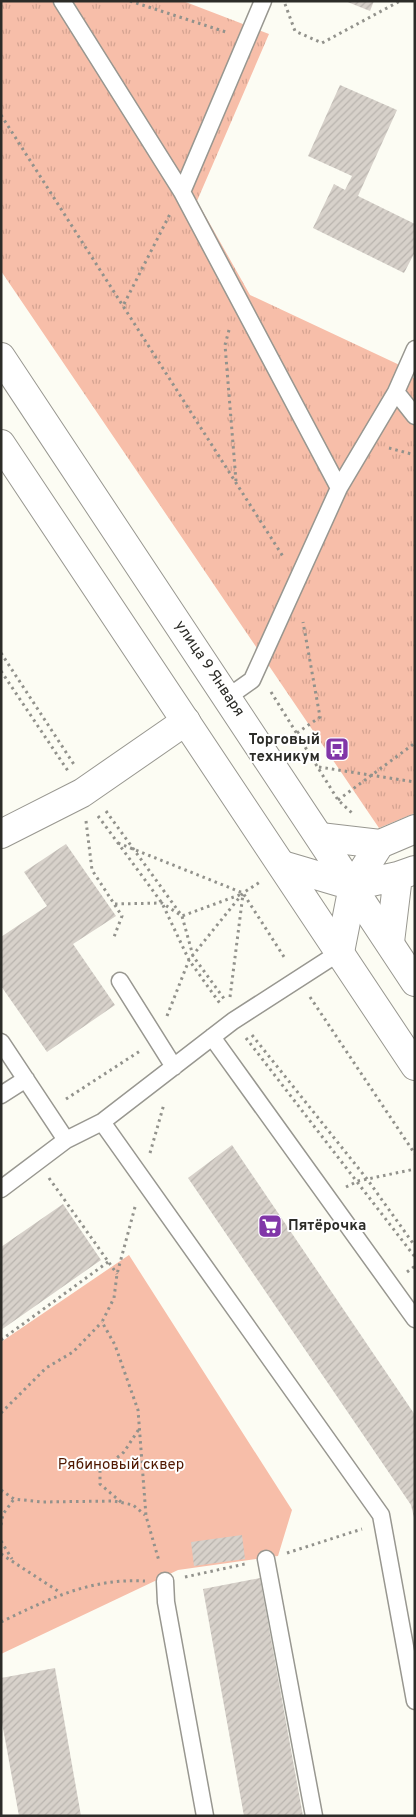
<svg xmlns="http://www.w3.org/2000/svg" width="416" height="1817" viewBox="0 0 416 1817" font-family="Overpass,sans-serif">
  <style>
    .grass { fill: url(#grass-tufts) }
    .park { fill: #f7bea9 }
    .building { fill: url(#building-hatch) }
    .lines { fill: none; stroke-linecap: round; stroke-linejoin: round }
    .service-casing { stroke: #989790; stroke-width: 19 }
    .minor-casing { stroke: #989790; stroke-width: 30 }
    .secondary-casing { stroke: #989790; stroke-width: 30 }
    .path { stroke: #92928c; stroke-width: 3; stroke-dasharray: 2.5 4; stroke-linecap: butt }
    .service { stroke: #fff; stroke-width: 16 }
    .minor { stroke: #fff; stroke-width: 28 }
    .secondary { stroke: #fff; stroke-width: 28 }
    .labels { text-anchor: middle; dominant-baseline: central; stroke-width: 4; stroke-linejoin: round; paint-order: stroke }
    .street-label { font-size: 15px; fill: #2c2c28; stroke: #fff }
    .poi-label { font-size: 15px; font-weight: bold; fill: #2c2c28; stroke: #fff; text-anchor: end }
    .park-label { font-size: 15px; fill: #511901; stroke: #fff }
  </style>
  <defs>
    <pattern id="grass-tufts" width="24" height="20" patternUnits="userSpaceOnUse" patternTransform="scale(1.25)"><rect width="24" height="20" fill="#f7bea9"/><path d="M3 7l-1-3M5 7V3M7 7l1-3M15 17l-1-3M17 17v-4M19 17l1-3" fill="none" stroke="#d4a391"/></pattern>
    <pattern id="building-hatch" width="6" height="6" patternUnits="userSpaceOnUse" patternTransform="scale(1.25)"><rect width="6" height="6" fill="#d7d1ca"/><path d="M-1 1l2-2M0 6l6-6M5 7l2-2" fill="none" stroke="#b9b4ae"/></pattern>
  </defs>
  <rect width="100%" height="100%" fill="#fcfcf3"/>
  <!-- grass -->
  <path class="grass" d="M 1,1 L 183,1 L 269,34 L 197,201 L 250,295 L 406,368 L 415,380 L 415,813 L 379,828 L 1,271 Z"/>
  <!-- park -->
  <path class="park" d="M 129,1255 L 292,1510 L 278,1556 L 178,1570 L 1,1654 L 1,1342 Z"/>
  <!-- building -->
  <path class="building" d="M 345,1 L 374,1 L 370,11 Z
    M 340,85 L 397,110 L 358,196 L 415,224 L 415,252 L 404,273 L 313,228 L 334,184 L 345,190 L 352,176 L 308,156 Z
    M 66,844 L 116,916 L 73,944 L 115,1005 L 47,1052 L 1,986 L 1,937 L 47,906 L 24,872 Z
    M 232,1145 L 415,1415 L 415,1522 L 411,1505 L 188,1178 Z
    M 63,1204 L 101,1260 L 1,1330 L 1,1247 Z
    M 242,1535 L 245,1559 L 194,1566 L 191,1542 Z
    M 260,1578 L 303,1816 L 244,1816 L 203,1589 Z
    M 55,1668 L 81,1816 L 19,1816 L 1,1717 L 1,1678 Z"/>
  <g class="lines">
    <!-- service casing -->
    <g class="service-casing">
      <path id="service" d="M 62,1 L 182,192 L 339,488
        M 182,192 L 263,1
        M 396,392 L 415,416
        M 228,697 L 252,680 L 339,488 L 396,392 L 415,349
        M 120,981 L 174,1067
        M 212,1037 L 415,1319
        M 1,1042 L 66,1140
        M 1,1095 L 26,1079
        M 102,1122 L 381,1515 L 415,1701
        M 1,1189 L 66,1140 L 102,1122 L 233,1021 L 340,952
        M 266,1559 L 314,1816
        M 165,1581 L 166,1602 L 205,1816"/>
    </g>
    <!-- minor casing -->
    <g class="minor-casing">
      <path id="minor" d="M 1,834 L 82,793 L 186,721
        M 320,837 L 380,844 L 415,829
        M 282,865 L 353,886 L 398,876 L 415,870
        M 390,942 L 398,876
        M 340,952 L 353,886 L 380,844"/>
    </g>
    <!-- secondary casing -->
    <g class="secondary-casing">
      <path id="secondary" d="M 1,357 L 415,982
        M 1,444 L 415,1066"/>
    </g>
    <!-- path -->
    <path class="path" d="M 130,1 L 226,32
      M 285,4 L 295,31 L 322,43 L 400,1
      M 1,115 L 284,558
      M 124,304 L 170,214
      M 229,330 L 225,345 L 236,481
      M 389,448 L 415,455
      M 1,653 L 75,766
      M 1,671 L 68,771
      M 271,692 L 338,800 L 352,813
      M 297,733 L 320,717 L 303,622
      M 319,767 L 415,782
      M 338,800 L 415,743
      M 106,811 L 182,916 L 193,956 L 225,1000
      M 98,816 L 162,903 L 189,960 L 221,1005
      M 86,821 L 92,870 L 122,916 L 114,937
      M 118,843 L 243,893 L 286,960
      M 115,904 L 162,903 L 182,916 L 242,894
      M 230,997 L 243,894
      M 310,997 L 415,1154
      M 167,1016 L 189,960 L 243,893 L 260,882
      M 252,1035 L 367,1179 L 415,1246
      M 246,1038 L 415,1257
      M 66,1099 L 140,1051
      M 150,1153 L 164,1104
      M 49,1178 L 117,1274
      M 346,1187 L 358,1181 L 415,1169
      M 135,1207 L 117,1274 L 114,1298 L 102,1322 L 115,1345 L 138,1410 L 146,1516 L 159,1561
      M 407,1272 L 415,1266
      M 1,1340 L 108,1262
      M 1,1413 L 46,1368 L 73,1352 L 102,1322
      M 1,1490 L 14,1499 L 42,1502 L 114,1501 L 133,1505 L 145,1515
      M 121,1502 L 100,1484 L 100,1466 L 113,1461 L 124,1452 L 139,1429
      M 1,1525 L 3,1514 L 14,1499
      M 1,1541 L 12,1559
      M 287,1553 L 362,1529
      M 1,1554 L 61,1593
      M 185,1577 L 245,1564
      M 1,1622 C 49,1599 90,1578 145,1581"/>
    <!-- service -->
    <use href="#service" class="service"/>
    <!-- minor -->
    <use href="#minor" class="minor"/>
    <!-- secondary -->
    <use href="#secondary" class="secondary"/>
  </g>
  <!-- icons -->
  <defs>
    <g id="bus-square" transform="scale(1.25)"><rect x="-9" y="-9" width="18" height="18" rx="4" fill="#8136a8" stroke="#fff"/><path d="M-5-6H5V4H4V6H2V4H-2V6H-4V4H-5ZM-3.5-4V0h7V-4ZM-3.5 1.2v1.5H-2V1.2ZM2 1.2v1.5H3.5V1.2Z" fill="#fff"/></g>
    <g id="supermarket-square" transform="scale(1.25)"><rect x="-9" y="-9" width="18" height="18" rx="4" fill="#8136a8" stroke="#fff"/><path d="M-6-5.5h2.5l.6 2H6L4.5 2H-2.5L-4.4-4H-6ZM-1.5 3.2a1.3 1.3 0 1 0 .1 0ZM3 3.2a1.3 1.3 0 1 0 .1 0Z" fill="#fff"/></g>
  </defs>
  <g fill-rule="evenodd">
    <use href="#bus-square" x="337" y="749"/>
    <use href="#supermarket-square" x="270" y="1226"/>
  </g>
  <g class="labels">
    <!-- street labels -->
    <g class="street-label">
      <text transform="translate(209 669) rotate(56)">улица 9 Января</text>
    </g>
    <!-- poi labels -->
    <g class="poi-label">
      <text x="320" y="740">Торговый<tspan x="320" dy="17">техникум</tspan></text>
      <text x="288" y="1226" text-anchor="start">Пятёрочка</text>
    </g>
    <!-- park labels -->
    <g class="park-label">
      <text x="121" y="1465">Рябиновый сквер</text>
    </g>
  </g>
  <!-- border -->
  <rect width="416" height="1817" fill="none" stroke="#2c2c28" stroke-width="5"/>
</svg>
